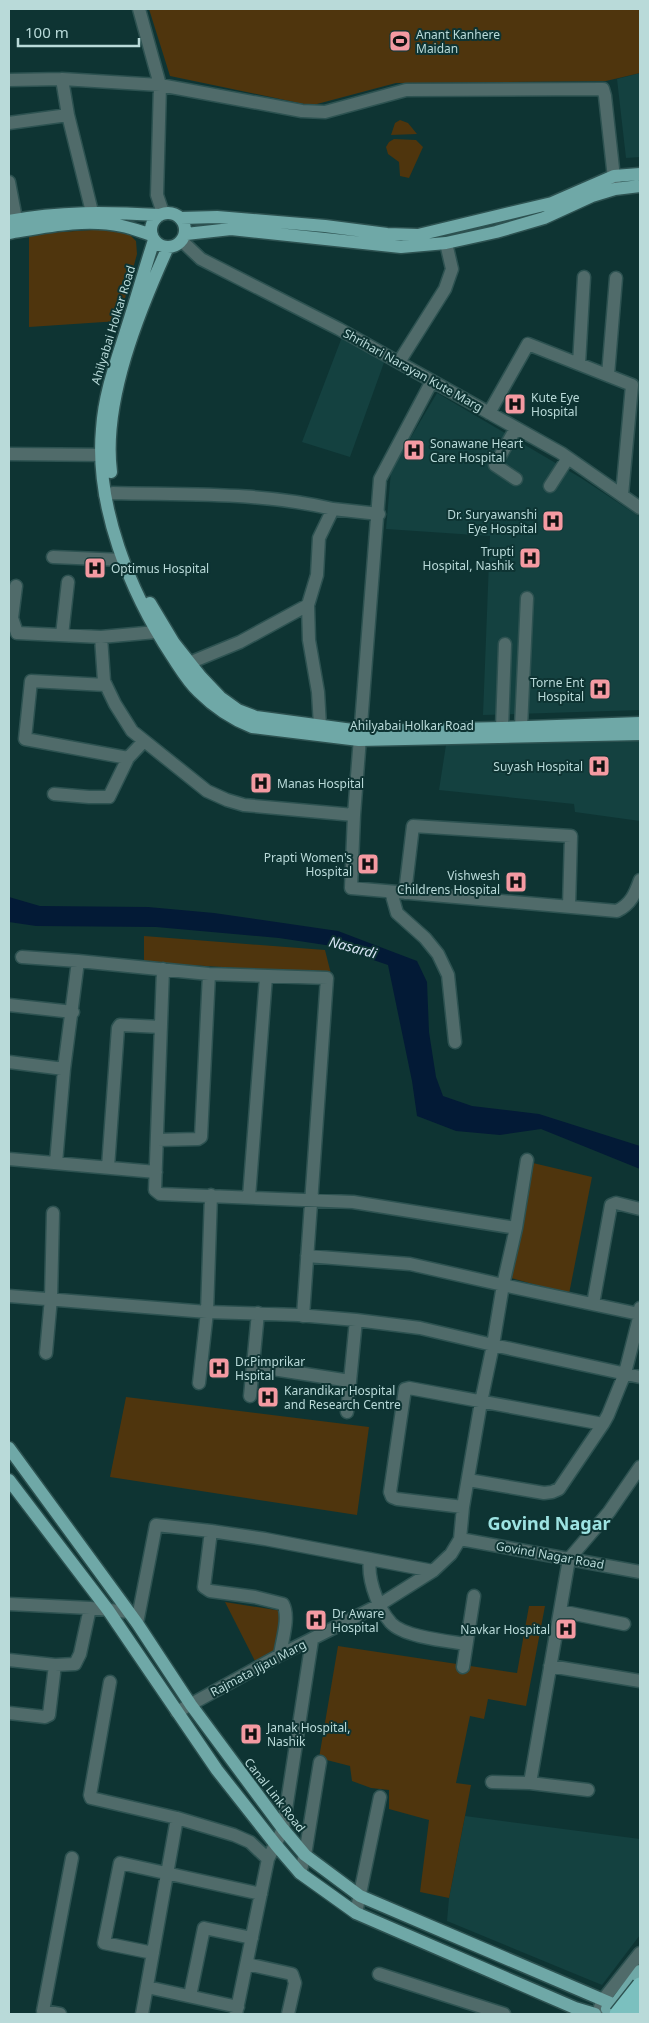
<svg xmlns="http://www.w3.org/2000/svg" width="649" height="2023" viewBox="0 0 649 2023" font-family="'Noto Sans',sans-serif">
  <style>
    .built { fill: #144140 }
    .green { fill: #4f350d }
    .water { fill: #031a36 }
    .lines { fill: none; stroke-linecap: round; stroke-linejoin: round }
    .minor-casing { stroke: #2d5251; stroke-width: 15 }
    .major-casing { stroke: #2d5251; stroke-width: 15 }
    .minor { stroke: #506b6a; stroke-width: 12 }
    .major { stroke: #6fa8a7; stroke-width: 12 }
    .highway-bridge-casing { stroke: #2d5251; stroke-width: 18; stroke-linecap: butt }
    .highway-bridge { stroke: #7bc0bf; stroke-width: 15 }
    .labels { text-anchor: middle; dominant-baseline: central; stroke-width: 4; stroke-linejoin: round; paint-order: stroke }
    .poi-label { font-size: 12px; fill: #b9dad9; stroke: #0e3433; text-anchor: start }
    .street-label { font-size: 12px; fill: #b9dad9; stroke: #0e3433 }
    .water-label { font-size: 14px; font-style: italic; fill: #d8e5f6; stroke: #0e3433 }
    .district-label { font-size: 18px; font-weight: bold; fill: #9de3e2; stroke: #0e3433 }
  </style>
  <rect width="100%" height="100%" fill="#0e3433"/>
  <!-- built -->
  <path class="built" d="M 640,73 L 640,157 L 626,158 L 617,79 Z
    M 342,337 L 386,357 L 350,457 L 302,442 Z
    M 437,393 L 581,478 L 640,517 L 640,710 L 483,715 L 490,536 L 386,529 L 391,471 Z
    M 640,740 L 640,821 L 575,812 L 574,804 L 439,790 L 446,745 Z
    M 465,1816 L 640,1839 L 640,1935 L 602,1985 L 447,1921 L 449,1898 Z"/>
  <!-- green -->
  <path class="green" d="M 149,9 L 640,9 L 640,73 L 606,81 L 396,83 L 317,104 L 304,104 L 170,76 Z
    M 400,120 L 408,123 L 417,134 L 391,135 L 395,123 Z
    M 394,139 L 416,140 L 423,147 L 409,178 L 400,176 L 399,162 L 388,154 L 386,147 L 389,142 Z
    M 109,229 L 127,232 L 136,241 L 137,254 L 119,321 L 29,327 L 29,234 Z
    M 144,936 L 325,950 L 331,974 L 144,962 Z
    M 533,1163 L 592,1177 L 569,1294 L 511,1278 Z
    M 126,1397 L 369,1427 L 357,1515 L 110,1477 Z
    M 225,1602 L 282,1611 L 279,1652 L 256,1663 Z
    M 529,1606 L 545,1606 L 526,1706 L 488,1699 L 484,1719 L 470,1716 L 456,1783 L 471,1785 L 449,1898 L 420,1892 L 429,1820 L 389,1809 L 389,1790 L 371,1788 L 352,1781 L 350,1766 L 319,1758 L 338,1646 L 517,1673 Z"/>
  <!-- water -->
  <path class="water" d="M 9,897 L 40,906 L 148,907 L 214,913 L 338,931 L 417,961 L 427,982 L 429,1032 L 436,1077 L 443,1096 L 472,1106 L 539,1114 L 640,1146 L 640,1169 L 541,1129 L 500,1135 L 456,1131 L 417,1116 L 412,1081 L 388,965 L 332,946 L 279,938 L 156,927 L 36,926 L 9,922 Z"/>
  <g class="lines">
    <!-- minor casing -->
    <g class="minor-casing">
      <path id="minor" d="M 139,9 L 160,85 L 157,195 L 163,213
        M 62,79 L 68,115 L 92,212
        M 9,80 L 62,79 L 160,85 L 302,111 L 325,112 L 406,90 L 603,89 L 605,96 L 615,187
        M 9,123 L 68,115
        M 9,182 L 16,219
        M 182,241 L 201,259 L 339,329 L 561,453 L 640,508
        M 399,362 L 445,289 L 452,269 L 446,243
        M 579,364 L 584,277
        M 608,375 L 616,278
        M 432,381 L 380,479 L 354,815 L 351,888 L 617,911 C 631,904 635,894 640,880
        M 489,413 L 528,344 L 632,385 L 622,495
        M 516,428 L 495,465 L 516,479
        M 9,454 L 109,455
        M 550,486 L 568,458
        M 105,495 L 113,493 C 187,495 261,492 333,509
        M 53,557 L 123,560
        M 16,586 L 12,618 L 17,633 L 101,637 L 156,632
        M 62,635 L 68,582
        M 101,637 L 104,681 L 115,704 L 132,731 L 207,791 L 227,800 L 244,805 L 354,815
        M 189,663 L 240,642 L 308,605
        M 106,685 L 31,681 L 25,739 L 128,758
        M 320,726 L 318,692 L 309,640 L 308,605 L 317,575 L 319,538 L 333,509 L 379,514
        M 521,727 L 527,598
        M 502,728 L 505,644
        M 54,794 L 89,797 L 109,797 L 128,758 L 144,741
        M 391,892 L 397,913 L 425,938 L 438,954 L 448,975 L 455,1042
        M 405,893 L 413,826 L 571,836 L 569,907
        M 22,957 L 78,961
        M 163,969 L 155,1190 L 160,1194 L 353,1202 L 516,1228
        M 9,1005 L 73,1012
        M 9,1062 L 64,1069
        M 157,1140 L 198,1139 L 201,1137 L 209,974
        M 9,1159 L 156,1172
        M 56,1163 L 64,1069 L 78,961 L 209,974 L 327,978 L 303,1316
        M 108,1167 L 118,1028 L 120,1025 L 161,1027
        M 249,1197 L 266,977
        M 307,1256 L 410,1264 L 503,1285 L 516,1228 L 527,1160
        M 9,1296 L 207,1312 L 298,1315 L 356,1320 L 420,1328 L 493,1345 L 503,1285 L 639,1314 L 640,1308
        M 593,1304 L 611,1205 L 616,1203 L 640,1209
        M 46,1353 L 51,1298 L 53,1213
        M 253,1366 L 350,1381
        M 199,1383 L 207,1312 L 211,1195
        M 250,1396 L 258,1313
        M 347,1412 L 356,1320
        M 468,1480 L 544,1493 L 552,1492 L 559,1489 L 603,1424
        M 463,1507 L 397,1499 L 392,1497 L 390,1492 L 405,1389 L 409,1388 L 603,1424 L 608,1415 L 625,1373 L 640,1314
        M 460,1539 L 640,1572
        M 370,1559 C 368,1572 371,1584 376,1597 C 379,1606 385,1616 391,1623 C 404,1637 447,1641 466,1644
        M 9,1604 L 90,1608 L 129,1612
        M 560,1611 L 624,1624
        M 137,1623 L 156,1525 L 211,1531
        M 280,1655 C 282,1640 290,1617 283,1604 L 255,1597 L 210,1591 L 204,1587 L 211,1531 L 265,1539 L 433,1571
        M 9,1660 L 55,1665 L 75,1664 L 80,1654 L 90,1608
        M 550,1666 L 640,1681
        M 463,1667 L 474,1596
        M 110,1682 L 90,1795 L 91,1798 L 177,1818
        M 177,1712 L 280,1655 L 379,1605 L 433,1571 L 451,1554 L 460,1539 L 463,1507 L 481,1402 L 493,1345 L 640,1377
        M 9,1713 L 45,1717 L 49,1715 L 55,1665
        M 492,1782 L 530,1783
        M 588,1790 L 530,1783 L 569,1559 L 609,1512 L 640,1467
        M 300,1873 L 305,1855 L 320,1762
        M 356,1913 L 380,1797
        M 153,1953 L 104,1943 L 120,1863 L 261,1894
        M 247,1964 L 292,1974 L 295,1983 L 288,2014
        M 379,1974 L 504,2014
        M 147,1987 L 238,2007
        M 190,1996 L 204,1928 L 252,1938
        M 60,2014 L 43,2011 L 72,1858
        M 142,2014 L 177,1818 L 234,1835 L 250,1842 L 268,1859
        M 236,2014 L 268,1859 L 283,1829 L 312,1640
        M 598,2014 L 602,2001 L 640,1953"/>
    </g>
    <!-- major casing -->
    <g class="major-casing">
      <path id="major" d="M151 230a17 17 0 1 1 34 0a17 17 0 1 1-34 0Z
        M 181,218 L 217,217 L 325,226 L 387,234 L 418,235 L 552,203 L 614,176 L 640,174
        M 9,221 C 60,211 107,212 160,215
        M 9,233 C 45,227 85,218 122,226 C 132,228 142,232 152,235
        M 186,234 L 231,229 L 401,247 L 446,243 L 496,232 L 544,218 L 592,196 L 615,189 L 640,186
        M 154,240 C 144,271 135,303 125,334 C 115,365 104,396 102,429 C 95,506 130,592 172,656 C 180,668 188,682 199,692 C 214,707 232,719 252,727 L 359,740 L 640,734
        M 111,472 C 102,401 139,311 168,247
        M 150,603 L 174,643 L 201,677 L 220,697 L 238,710 L 256,717 L 360,731 L 502,728 L 640,723
        M 9,1448 L 137,1623 L 191,1705 L 283,1829 L 305,1855 L 360,1896 L 629,2011
        M 9,1480 L 108,1610 L 217,1770 L 276,1845 L 300,1873 L 356,1913 L 575,2008 L 595,2014
        M 607,2009 L 614,2006 L 640,1971"/>
    </g>
    <!-- minor -->
    <use href="#minor" class="minor"/>
    <!-- major -->
    <use href="#major" class="major"/>
    <!-- highway-bridge casing -->
    <g class="highway-bridge-casing">
      <path id="highway-bridge" d="M 617,2014 L 640,1985
        M 632,2014 L 640,2004"/>
    </g>
    <!-- highway-bridge -->
    <use href="#highway-bridge" class="highway-bridge"/>
  </g>
  <!-- icons -->
  <defs>
    <g id="stadium-square" transform="scale(1.125)"><rect x="-9" y="-9" width="18" height="18" rx="4" fill="#f49aa2" stroke="#0e3433"/><path d="M0-5a6.5 5 0 1 0 0 10a6.5 5 0 1 0 0-10ZM-3.5-1.8h7v3.6h-7Z" fill="#111"/></g>
    <g id="hospital-square" transform="scale(1.125)"><rect x="-9" y="-9" width="18" height="18" rx="4" fill="#f49aa2" stroke="#0e3433"/><path d="M-5-5h3v3.5h4V-5h3V5h-3V1.5h-4V5h-3Z" fill="#111"/></g>
  </defs>
  <g fill-rule="evenodd">
    <use href="#stadium-square" x="400" y="41"/>
    <use href="#hospital-square" x="515" y="404"/>
    <use href="#hospital-square" x="414" y="450"/>
    <use href="#hospital-square" x="553" y="521"/>
    <use href="#hospital-square" x="530" y="558"/>
    <use href="#hospital-square" x="95" y="568"/>
    <use href="#hospital-square" x="600" y="689"/>
    <use href="#hospital-square" x="599" y="766"/>
    <use href="#hospital-square" x="261" y="783"/>
    <use href="#hospital-square" x="368" y="864"/>
    <use href="#hospital-square" x="516" y="882"/>
    <use href="#hospital-square" x="219" y="1368"/>
    <use href="#hospital-square" x="268" y="1397"/>
    <use href="#hospital-square" x="316" y="1620"/>
    <use href="#hospital-square" x="566" y="1629"/>
    <use href="#hospital-square" x="251" y="1734"/>
  </g>
  <g class="labels">
    <!-- poi labels -->
    <g class="poi-label">
      <text x="416" y="34">Anant Kanhere<tspan x="416" dy="14">Maidan</tspan></text>
      <text x="531" y="397">Kute Eye<tspan x="531" dy="14">Hospital</tspan></text>
      <text x="430" y="443">Sonawane Heart<tspan x="430" dy="14">Care Hospital</tspan></text>
      <text x="537" y="514" text-anchor="end">Dr. Suryawanshi<tspan x="537" dy="14">Eye Hospital</tspan></text>
      <text x="514" y="551" text-anchor="end">Trupti<tspan x="514" dy="14">Hospital, Nashik</tspan></text>
      <text x="111" y="568">Optimus Hospital</text>
      <text x="584" y="682" text-anchor="end">Torne Ent<tspan x="584" dy="14">Hospital</tspan></text>
      <text x="583" y="766" text-anchor="end">Suyash Hospital</text>
      <text x="277" y="783">Manas Hospital</text>
      <text x="352" y="857" text-anchor="end">Prapti Women's<tspan x="352" dy="14">Hospital</tspan></text>
      <text x="500" y="875" text-anchor="end">Vishwesh<tspan x="500" dy="14">Childrens Hospital</tspan></text>
      <text x="235" y="1361">Dr.Pimprikar<tspan x="235" dy="14">Hspital</tspan></text>
      <text x="284" y="1390">Karandikar Hospital<tspan x="284" dy="14">and Research Centre</tspan></text>
      <text x="332" y="1613">Dr Aware<tspan x="332" dy="14">Hospital</tspan></text>
      <text x="550" y="1629" text-anchor="end">Navkar Hospital</text>
      <text x="267" y="1727">Janak Hospital,<tspan x="267" dy="14">Nashik</tspan></text>
    </g>
    <!-- street labels -->
    <g class="street-label">
      <text transform="translate(113 325) rotate(-73)">Ahilyabai Holkar Road</text>
      <text transform="translate(413 370) rotate(29)">Shrihari Narayan Kute Marg</text>
      <text x="412" y="725">Ahilyabai Holkar Road</text>
      <text transform="translate(550 1555) rotate(10)">Govind Nagar Road</text>
      <text transform="translate(258 1668) rotate(-28)">Rajmata Jijau Marg</text>
      <text transform="translate(275 1795) rotate(52)">Canal Link Road</text>
    </g>
    <!-- water labels -->
    <g class="water-label">
      <text transform="translate(353 947) rotate(15)">Nasardi</text>
    </g>
    <!-- district labels -->
    <g class="district-label">
      <text x="549" y="1523">Govind Nagar</text>
    </g>
  </g>
  <!-- border -->
  <rect width="649" height="2023" fill="none" stroke="#b9dad9" stroke-width="20"/>
  <!-- scale -->
  <path d="M18 38v8h121v-8" fill="none" stroke="#b9dad9" stroke-width="2.5"/>
  <text x="25" y="38" font-size="15" fill="#b9dad9" stroke="#0e3433" stroke-width="4" paint-order="stroke">100 m</text>
</svg>
